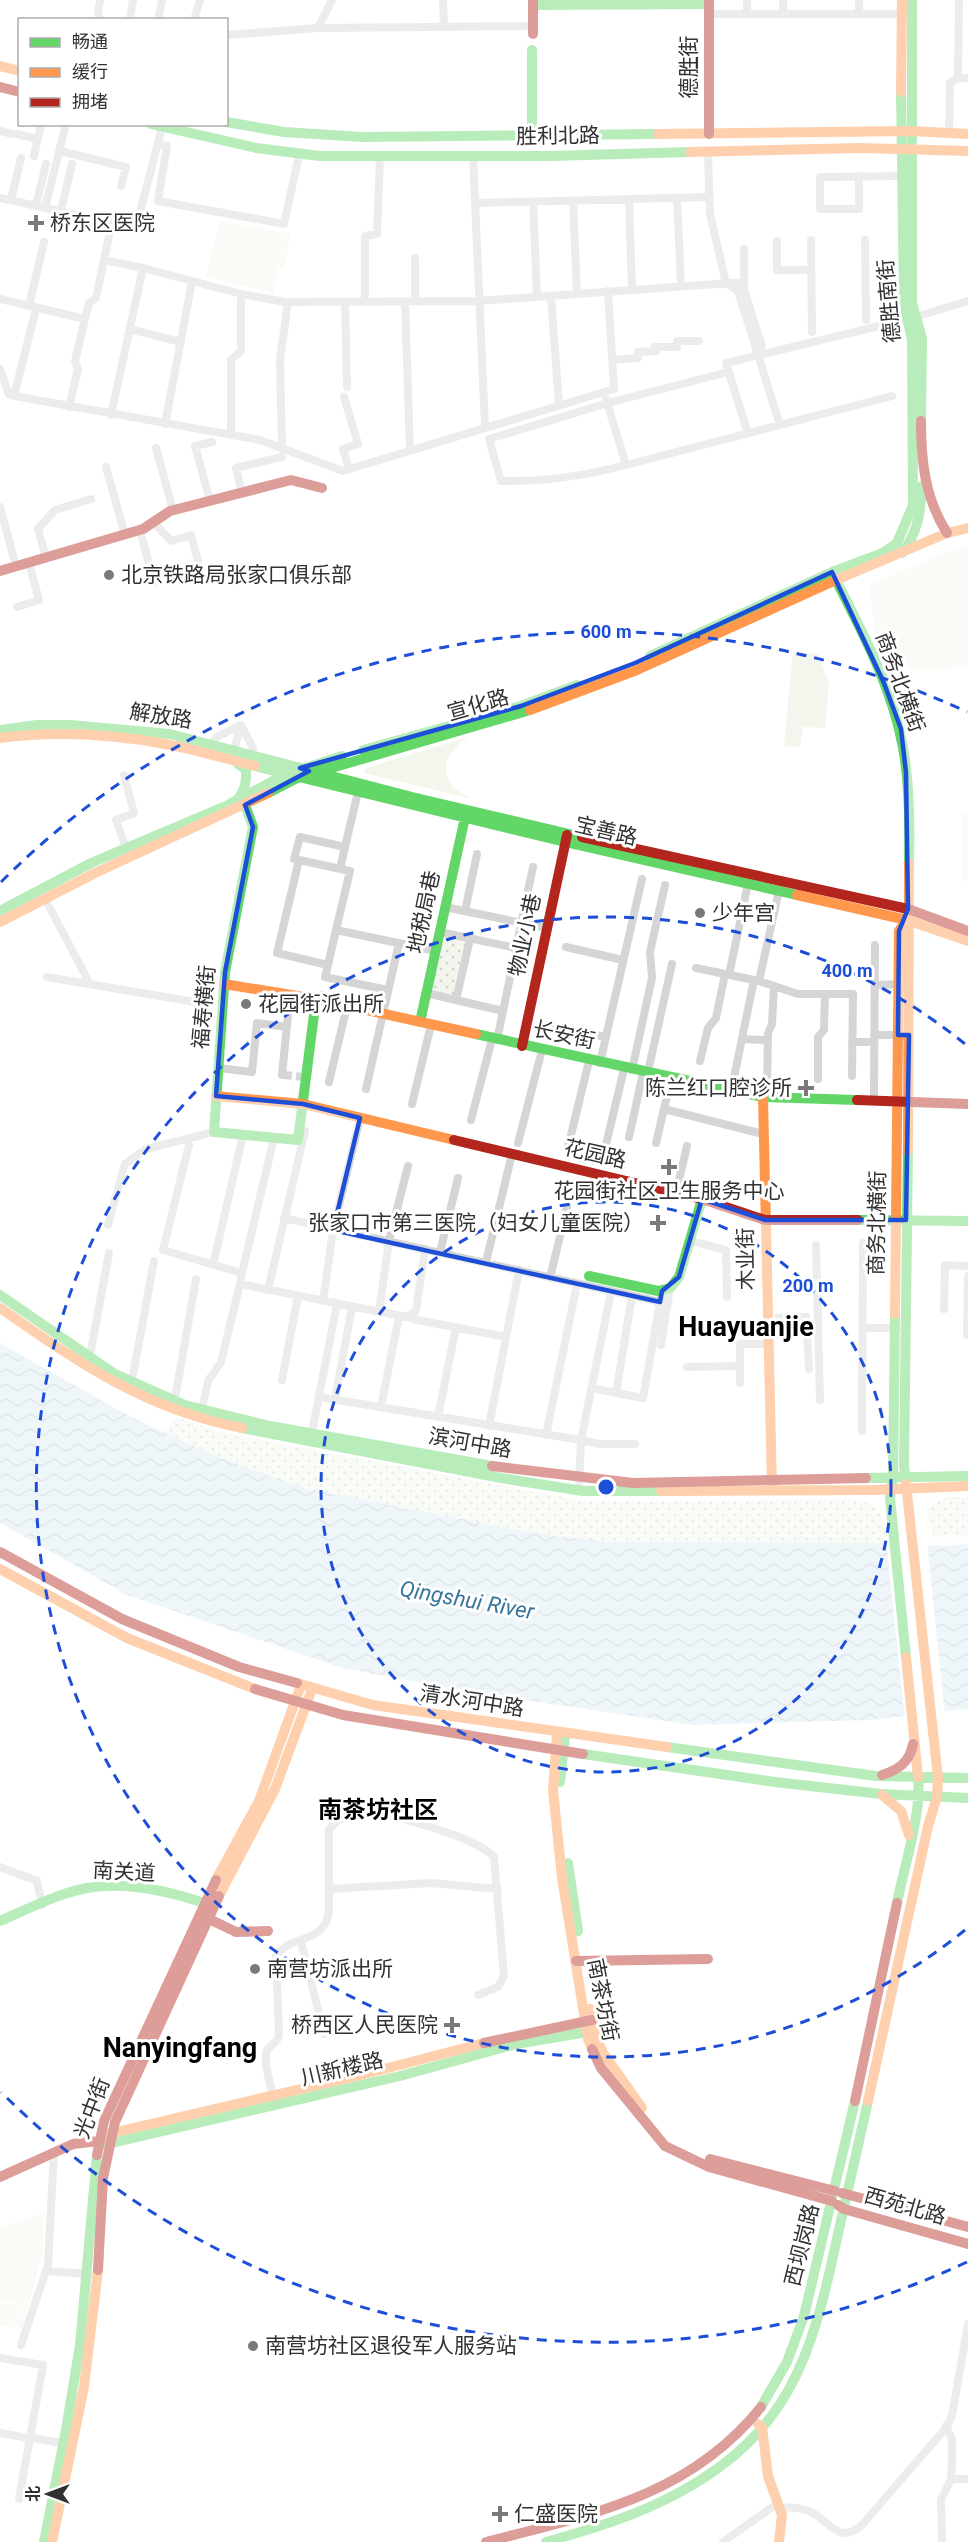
<svg xmlns="http://www.w3.org/2000/svg" width="968" height="2542" viewBox="0 0 968 2542" font-family="Roboto,'Noto Sans SC',sans-serif">
  <style>
    .green { fill: #f2f6ed }
    .park { fill: url(#park-dots) }
    .water { fill: url(#water-waves) }
    .pier { fill: #fff }
    .lines { fill: none; stroke-linecap: round; stroke-linejoin: round }
    .street-tunnel { stroke: #d6d6d6; stroke-width: 8; stroke-dasharray: 8 4; stroke-linecap: butt }
    .street { stroke: #d5d5d5; stroke-width: 8 }
    .fast { stroke: #63d668; stroke-width: 10 }
    .slow { stroke: #ff974d; stroke-width: 10 }
    .jam { stroke: #b3261e; stroke-width: 10 }
    .marked { fill: none; stroke: #1d4ed8; stroke-width: 4.5; stroke-linejoin: round }
    .ring { fill: none; stroke: #1d4ed8; stroke-width: 3; stroke-dasharray: 10 8 }
    .poi-dot { fill: #797979; stroke: #fff; stroke-width: 2 }
    .labels { text-anchor: middle; dominant-baseline: central; stroke-width: 6; stroke-linejoin: round; paint-order: stroke }
    .street-label { font-size: 21px; fill: #313131; stroke: #fff }
    .poi-label { font-size: 21px; fill: #313131; stroke: #fff; text-anchor: start }
    .water-label { font-size: 22px; font-style: italic; fill: #37769b; stroke: #fff }
    .quarter-label { font-size: 24px; font-weight: bold; fill: #000; stroke: #fff }
    .district-label { font-size: 27px; font-weight: bold; fill: #000; stroke: #fff }
    .centre { fill: #1d4ed8; stroke: #fff; stroke-width: 3 }
    .ring-label { font-size: 18px; text-anchor: middle; font-weight: bold; fill: #1d4ed8; stroke: #fff; stroke-width: 6; stroke-linejoin: round; paint-order: stroke }
  </style>
  <defs>
    <pattern id="park-dots" width="8" height="8" patternUnits="userSpaceOnUse" patternTransform="scale(1.5)"><rect width="8" height="8" fill="#f2f6ed"/><path d="M2 2h.1M6 6h.1" fill="none" stroke="#d0d3cc" stroke-width="1.8" stroke-linecap="round"/></pattern>
    <pattern id="water-waves" width="16" height="10" patternUnits="userSpaceOnUse" patternTransform="scale(1.5)"><rect width="16" height="10" fill="#daebf4"/><path d="M0 5q4-4 8 0t8 0" fill="none" stroke="#bccad2"/></pattern>
  </defs>
  <rect width="100%" height="100%" fill="#fff"/>
  <!-- green -->
  <path class="green" d="M 220,221 L 290,234 L 285,268 L 278,267 L 274,293 L 206,277 Z
    M 968,544 L 968,667 C 949,667 914,673 897,666 C 872,657 871,606 871,584 Z
    M 793,652 L 818,654 L 829,684 L 825,728 L 803,727 L 800,747 L 784,746 Z
    M 468,737 C 439,757 436,784 473,799 L 364,773 L 365,769 L 369,767 Z
    M 963,814 L 968,814 L 968,881 L 961,881 Z
    M 44,2213 L 42,2256 L 22,2329 L 15,2328 L 20,2304 L 0,2300 L 0,2227 Z
    M 0,2302 L 19,2306 L 14,2328 L 0,2325 Z"/>
  <!-- park -->
  <path class="park" d="M 442,936 L 467,941 L 455,997 L 429,991 Z
    M 177,1417 L 222,1433 L 579,1500 L 642,1502 L 853,1499 C 884,1505 883,1515 886,1544 L 609,1542 L 539,1534 L 304,1488 L 220,1459 L 163,1432 Z
    M 946,1497 L 968,1497 L 968,1536 L 934,1537 L 929,1523 L 928,1510 L 934,1503 Z"/>
  <!-- water -->
  <path class="water" d="M 0,1343 L 131,1417 L 220,1458 L 304,1488 L 539,1534 L 609,1542 L 866,1543 L 951,1546 L 968,1543 L 968,1709 L 870,1720 L 693,1725 L 471,1692 L 342,1668 L 127,1595 L 0,1523 Z"/>
  <!-- pier -->
  <path class="pier" d="M 886,1541 L 927,1542 L 945,1716 L 905,1720 Z"/>
  <g class="lines">
    <!-- street-tunnel -->
    <path class="street-tunnel" d="M 284,1075 L 304,1077
      M 775,1318 L 796,1317"/>
    <!-- street -->
    <path class="street" d="M 100,0 L 98,13 L 100,20
      M 443,0 L 444,27
      M 747,0 L 747,14
      M 783,0 L 783,14
      M 859,0 L 859,13
      M 709,14 L 906,14
      M 130,20 L 133,0
      M 158,20 L 162,0
      M 194,20 L 200,0
      M 318,28 L 532,26
      M 226,35 L 318,28 L 332,0
      M 958,78 L 968,78
      M 0,131 L 12,134
      M 949,133 L 950,83 L 958,78 L 959,0
      M 17,134 L 38,139
      M 158,144 L 167,146 L 158,201 L 284,224 L 299,155
      M 60,151 L 126,167 L 121,186
      M 708,152 L 710,214 L 726,283 L 738,291 L 780,425
      M 34,156 L 41,124
      M 473,156 L 485,426
      M 859,176 L 859,209 L 820,209 L 820,177 C 848,177 876,176 904,176
      M 0,198 L 136,228 L 162,127
      M 677,198 L 681,286
      M 11,200 L 21,158
      M 573,200 L 577,294
      M 629,200 L 632,290
      M 533,202 L 537,297
      M 476,203 L 708,197
      M 36,206 L 46,164
      M 45,208 L 66,124
      M 61,211 L 72,164
      M 811,240 L 812,332
      M 865,240 L 866,320
      M 777,241 L 777,270 L 811,270
      M 744,249 L 744,290 L 762,346
      M 415,258 L 415,301
      M 104,260 L 143,268
      M 551,296 L 559,405
      M 0,299 L 85,319
      M 345,302 L 347,387
      M 365,302 L 365,236 L 377,234 L 380,156
      M 405,302 L 410,450
      M 29,306 L 44,242
      M 130,329 L 181,342
      M 612,360 L 638,358 L 638,352 L 656,351 L 655,347 L 677,347 L 677,341 L 699,341
      M 0,369 L 9,395 L 260,440 L 343,471 L 614,389 L 608,291
      M 14,396 L 35,313
      M 344,397 L 358,444 L 343,449 L 349,469
      M 606,399 L 626,465 L 892,396
      M 69,407 L 78,369 L 75,361 L 85,319 L 89,303 L 96,298 L 112,222
      M 111,415 L 143,268 L 241,294 L 285,302 L 479,301 L 744,282
      M 165,424 L 192,282
      M 748,434 L 726,363 L 908,319 L 968,301
      M 231,435 L 231,360 L 241,351 L 241,294
      M 156,448 L 173,510
      M 282,449 L 280,360 L 288,302
      M 626,465 C 584,476 544,482 501,481 L 489,439 L 608,403 L 728,372
      M 106,467 L 125,535
      M 242,493 L 236,468 L 282,457
      M 210,501 L 195,446 L 212,442
      M 0,507 L 16,566
      M 154,523 L 171,541 L 191,535 L 198,561
      M 140,530 L 154,583
      M 46,558 L 38,529 L 55,510 L 91,499
      M 17,607 L 39,600 L 29,563
      M 215,738 L 241,725 L 253,748
      M 234,750 L 241,725
      M 124,775 L 134,813 L 116,820 L 126,848
      M 358,792 L 345,847 L 300,837 L 294,859 L 299,860 L 277,953 L 328,965 L 336,930 L 436,951
      M 299,860 L 350,871 L 336,930
      M 340,869 L 345,847
      M 44,897 L 90,984
      M 445,907 L 547,928
      M 465,911 L 477,854
      M 440,932 L 516,948
      M 566,947 L 623,960
      M 328,965 L 325,977 L 388,990
      M 696,968 L 759,981 L 798,994 L 853,994 L 852,1076
      M 729,975 L 749,879
      M 47,977 L 201,1003
      M 759,981 L 780,886
      M 875,985 L 903,984
      M 426,993 L 503,1011
      M 456,1000 L 470,939
      M 548,1025 L 605,1037
      M 874,1035 L 903,1035
      M 742,1039 L 767,1040
      M 497,1040 L 533,867
      M 852,1042 L 874,1042
      M 700,1061 L 708,1028 L 716,1018 L 725,974
      M 600,1063 L 642,879
      M 649,1067 L 672,964
      M 218,1068 L 252,1072 L 257,1023 L 287,1027
      M 632,1070 L 652,978 L 650,952 L 665,885
      M 284,1075 L 282,1075 L 290,995
      M 818,1079 L 818,1037 L 824,1030 L 825,994
      M 329,1082 L 347,1006
      M 366,1089 L 399,943
      M 767,1090 L 768,1033 L 772,1024 L 774,986
      M 731,1092 L 754,980
      M 874,1094 L 875,945
      M 412,1104 L 431,1025
      M 664,1109 L 763,1134
      M 471,1120 L 492,1039
      M 629,1137 L 643,1073
      M 518,1143 L 542,1050
      M 656,1143 L 671,1079
      M 189,1145 L 163,1250 L 242,1273 L 240,1284 L 406,1317 L 416,1311 L 425,1249
      M 568,1147 L 589,1061
      M 603,1157 L 624,1069
      M 676,1193 L 687,1146
      M 284,1218 L 660,1302
      M 108,1225 L 125,1164 L 146,1149 L 214,1132
      M 690,1241 L 726,1250 L 727,1297
      M 816,1245 L 820,1400
      M 440,1252 L 458,1178
      M 486,1262 L 512,1154
      M 213,1265 L 243,1135
      M 242,1273 L 274,1138
      M 550,1278 L 567,1207
      M 268,1290 L 305,1131
      M 323,1301 L 333,1230 L 360,1118
      M 944,1309 L 945,1265 L 968,1266
      M 379,1312 L 389,1241 L 408,1166
      M 410,1316 L 412,1319 L 506,1337
      M 796,1317 L 806,1317 L 809,1369
      M 863,1328 L 897,1328
      M 967,1335 L 968,1276
      M 661,1345 L 670,1288
      M 85,1359 L 91,1350 L 109,1253
      M 687,1367 L 740,1366
      M 282,1380 L 298,1296
      M 740,1383 L 740,1344 L 768,1344
      M 131,1386 L 154,1261
      M 591,1388 L 643,1398 L 662,1291
      M 616,1393 L 632,1296
      M 319,1397 L 581,1440 L 611,1292
      M 335,1399 L 352,1307
      M 174,1404 L 196,1279
      M 381,1407 L 399,1316
      M 201,1414 L 208,1381 L 221,1362 L 240,1284
      M 438,1417 L 456,1327
      M 489,1426 L 519,1270
      M 862,1431 L 863,1243
      M 546,1435 L 577,1284
      M 311,1437 L 337,1304
      M 579,1490 L 581,1440 L 599,1444 L 635,1444
      M 0,1867 L 37,1881 L 42,1905
      M 329,1889 L 431,1883 L 498,1889
      M 301,1941 L 324,2034
      M 274,2100 C 272,2090 262,2059 267,2050 C 271,2044 278,2043 279,2035 L 276,1956 C 289,1934 327,1945 329,1909 L 329,1830 C 335,1822 345,1813 355,1812 C 380,1809 479,1838 494,1857 L 504,1976 L 498,1987 L 478,1995
      M 46,2271 L 90,2274
      M 21,2345 L 48,2265 L 54,2152
      M 0,2358 L 43,2365 L 19,2499
      M 0,2433 L 29,2438
      M 29,2437 L 66,2444
      M 951,2479 L 968,2479
      M 779,2508 C 792,2507 805,2507 816,2515 C 834,2527 839,2542 861,2526 L 945,2429 L 952,2416 L 968,2324
      M 723,2542 L 778,2503
      M 942,2542 L 941,2500 L 951,2479 L 952,2465 L 952,2439 L 946,2426"/>
    <!-- fast -->
    <path class="fast" d="M 912,0 L 912,303 L 922,338 L 921,421
      M 533,5 L 709,4
      M 532,50 L 532,136
      M 226,122 L 284,132 L 362,137 L 658,134
      M 151,124 L 256,148 L 320,156 L 551,156 L 690,152
      M 884,552 L 897,543 L 913,505 L 912,340 L 904,303 L 901,92
      M 902,553 C 918,533 921,510 922,486
      M 832,572 C 860,628 892,685 903,748 C 910,785 910,825 909,863
      M 650,656 L 832,572 L 883,553
      M 0,730 L 37,725 L 70,725 L 170,734 L 412,797 L 582,837
      M 363,750 L 521,706 L 577,685
      M 238,764 L 246,770 C 247,781 245,790 238,799
      M 255,766 L 565,842 L 797,895
      M 268,793 L 297,778 L 530,710
      M 245,805 L 253,827 L 225,972 L 214,1132 L 298,1140 L 316,999
      M 0,911 L 91,863 L 228,805 L 284,775 L 342,756
      M 420,1022 L 466,813
      M 476,1034 L 763,1097 L 857,1100
      M 858,1220 L 968,1221
      M 589,1276 L 658,1291 L 670,1288 L 679,1277 L 702,1199
      M 0,1295 L 115,1374 L 185,1405 L 270,1426 L 492,1466
      M 895,1314 L 893,1478 L 890,1498 L 906,1657
      M 242,1428 L 501,1478 L 583,1491 L 661,1491
      M 866,1478 L 968,1476
      M 906,1484 L 904,1465 L 908,1151
      M 667,1747 L 876,1776 L 968,1778
      M 583,1754 L 775,1782 L 881,1794 L 968,1798
      M 560,1782 L 565,1735
      M 568,1863 L 578,1931
      M 897,1903 C 904,1867 922,1813 918,1777
      M 0,1921 C 28,1909 56,1894 87,1888 C 126,1881 173,1892 210,1905
      M 103,2145 L 400,2076 L 516,2044 L 593,2031
      M 761,2407 L 787,2362 L 804,2316 L 855,2101
      M 44,2542 L 66,2430 L 80,2345 L 97,2155
      M 546,2542 C 592,2529 639,2515 682,2491 C 789,2432 812,2355 836,2243 C 847,2196 857,2148 868,2101"/>
    <!-- slow -->
    <path class="slow" d="M 0,66 L 20,71
      M 901,92 L 902,0
      M 658,134 L 911,131 L 968,134
      M 690,152 L 860,148 L 968,151
      M 530,710 L 637,670 L 836,580 L 947,533 L 968,528
      M 0,738 C 54,731 111,734 165,744 C 195,749 225,759 255,766
      M 797,895 L 907,920 L 968,941
      M 0,922 L 95,873 L 268,793
      M 224,984 L 316,999 L 476,1034
      M 216,1096 L 303,1104 L 454,1140
      M 763,1097 L 772,1488
      M 908,1151 L 909,863
      M 0,1308 C 79,1363 145,1409 242,1428
      M 895,1314 L 899,931 L 907,920
      M 906,1484 L 938,1778
      M 661,1491 L 872,1490 L 968,1486
      M 0,1569 L 127,1638 L 255,1689
      M 906,1657 L 918,1777
      M 297,1683 L 373,1705 L 667,1747
      M 557,1734 L 553,1790 L 562,1878 L 588,2039 L 592,2049
      M 882,1795 L 901,1811 L 909,1835
      M 216,1880 L 259,1801 L 301,1685
      M 219,1896 L 275,1789 L 312,1689
      M 590,2009 L 596,2036 L 603,2053 L 642,2108
      M 868,2101 L 928,1826 L 937,1797 L 938,1778
      M 108,2134 L 361,2075 L 484,2043
      M 758,2424 L 762,2427 L 768,2476 L 782,2515 L 779,2542
      M 52,2542 L 84,2387 L 98,2270"/>
    <!-- jam -->
    <path class="jam" d="M 533,0 L 533,34
      M 709,0 L 709,134
      M 0,87 L 20,92
      M 921,421 C 921,462 925,498 947,533
      M 0,571 L 143,529 L 170,511 L 291,480 L 322,488
      M 582,837 L 908,909 L 968,931
      M 522,1046 L 567,835
      M 857,1100 L 968,1104
      M 454,1140 L 702,1199 L 765,1220 L 858,1220
      M 492,1466 L 633,1483 L 866,1478
      M 0,1552 L 122,1619 L 239,1667 L 297,1683
      M 255,1689 L 343,1715 L 583,1754
      M 882,1775 C 898,1770 910,1762 913,1744
      M 203,1916 L 236,1932 L 268,1931
      M 576,1961 L 708,1959
      M 484,2043 L 592,2020
      M 592,2049 L 601,2068 L 665,2146 L 709,2167 L 832,2201
      M 855,2101 L 897,1903
      M 97,2155 L 104,2121 L 216,1880
      M 710,2159 L 835,2191
      M 0,2177 L 73,2144 L 99,2141
      M 842,2193 L 968,2227
      M 838,2205 L 844,2209 L 968,2244
      M 98,2270 L 103,2178 L 115,2122 L 219,1896
      M 486,2542 C 590,2515 690,2496 761,2407"/>
  </g>
  <!-- marked area -->
  <path d="M0 0H968V2542H0ZM 832,572 L 884,683 L 901,729 L 906,772 L 908,909 L 899,931 L 898,1035 L 909,1035 L 906,1220 L 765,1220 L 702,1199 L 679,1277 L 662,1291 L 660,1302 L 333,1230 L 360,1118 L 303,1104 L 216,1096 L 225,972 L 253,827 L 245,805 L 309,771 L 300,768 L 521,706 L 635,663 Z" fill="#fff" fill-opacity=".55" fill-rule="evenodd"/>
  <path class="marked" d="M 832,572 L 884,683 L 901,729 L 906,772 L 908,909 L 899,931 L 898,1035 L 909,1035 L 906,1220 L 765,1220 L 702,1199 L 679,1277 L 662,1291 L 660,1302 L 333,1230 L 360,1118 L 303,1104 L 216,1096 L 225,972 L 253,827 L 245,805 L 309,771 L 300,768 L 521,706 L 635,663 Z"/>
  <!-- distance rings -->
  <g class="ring">
    <circle cx="606" cy="1487" r="285"/>
    <path d="M965 1930A570 570 0 1 1 965 1044"/>
    <path d="M967 2262A855 855 0 0 1 1 2092M1 882A855 855 0 0 1 967 712"/>
  </g>
  <!-- markers -->
  <g class="poi-dot">
    <path d="M33 214h6v6h6v6h-6v6h-6v-6h-6v-6h6z"/>
    <circle cx="109" cy="575" r="6"/>
    <circle cx="700" cy="913" r="6"/>
    <circle cx="246" cy="1004" r="6"/>
    <path d="M803 1079h6v6h6v6h-6v6h-6v-6h-6v-6h6z"/>
    <path d="M666 1158h6v6h6v6h-6v6h-6v-6h-6v-6h6z"/>
    <path d="M655 1214h6v6h6v6h-6v6h-6v-6h-6v-6h6z"/>
    <circle cx="255" cy="1969" r="6"/>
    <path d="M449 2016h6v6h6v6h-6v6h-6v-6h-6v-6h6z"/>
    <circle cx="253" cy="2346" r="6"/>
    <path d="M497 2505h6v6h6v6h-6v6h-6v-6h-6v-6h6z"/>
  </g>
  <g class="labels">
    <!-- street labels -->
    <g class="street-label">
      <text transform="translate(689 67) rotate(-90)">德胜街</text>
      <text transform="translate(558 136) rotate(-1)">胜利北路</text>
      <text transform="translate(889 301) rotate(-95)">德胜南街</text>
      <text transform="translate(900 682) rotate(70)">商务北横街</text>
      <text transform="translate(478 705) rotate(-16)">宣化路</text>
      <text transform="translate(161 716) rotate(9)">解放路</text>
      <text transform="translate(606 831) rotate(13)">宝善路</text>
      <text transform="translate(424 912) rotate(-78)">地税局巷</text>
      <text transform="translate(525 935) rotate(-78)">物业小巷</text>
      <text transform="translate(204 1007) rotate(-85)">福寿横街</text>
      <text transform="translate(564 1035) rotate(12)">长安街</text>
      <text transform="translate(595 1154) rotate(13)">花园路</text>
      <text transform="translate(877 1223) rotate(-89)">商务北横街</text>
      <text transform="translate(746 1259) rotate(-91)">木业街</text>
      <text transform="translate(470 1443) rotate(10)">滨河中路</text>
      <text transform="translate(472 1701) rotate(9)">清水河中路</text>
      <text transform="translate(124 1872) rotate(3)">南关道</text>
      <text transform="translate(603 2000) rotate(79)">南茶坊街</text>
      <text transform="translate(342 2069) rotate(-13)">川新楼路</text>
      <text transform="translate(92 2108) rotate(-69)">光中街</text>
      <text transform="translate(905 2206) rotate(16)">西苑北路</text>
      <text transform="translate(802 2245) rotate(-76)">西坝岗路</text>
    </g>
    <!-- poi labels -->
    <g class="poi-label">
      <text x="50" y="223">桥东区医院</text>
      <text x="121" y="575">北京铁路局张家口俱乐部</text>
      <text x="712" y="913">少年宫</text>
      <text x="258" y="1004">花园街派出所</text>
      <text x="792" y="1088" text-anchor="end">陈兰红口腔诊所</text>
      <text x="669" y="1191" text-anchor="middle">花园街社区卫生服务中心</text>
      <text x="644" y="1223" text-anchor="end">张家口市第三医院（妇女儿童医院）</text>
      <text x="267" y="1969">南营坊派出所</text>
      <text x="438" y="2025" text-anchor="end">桥西区人民医院</text>
      <text x="265" y="2346">南营坊社区退役军人服务站</text>
      <text x="514" y="2514">仁盛医院</text>
    </g>
    <!-- water labels -->
    <g class="water-label">
      <text transform="translate(467 1600) rotate(10)">Qingshui River</text>
    </g>
    <!-- quarter labels -->
    <g class="quarter-label">
      <text x="378" y="1810">南茶坊社区</text>
    </g>
    <!-- district labels -->
    <g class="district-label">
      <text x="746" y="1327">Huayuanjie</text>
      <text x="180" y="2048">Nanyingfang</text>
    </g>
  </g>
  <circle cx="606" cy="1487" r="9" class="centre"/>
  <g class="ring-label">
    <text x="606" y="638">600 m</text>
    <text x="847" y="977">400 m</text>
    <text x="808" y="1292">200 m</text>
  </g>
  <!-- legend -->
  <rect x="18" y="18" width="210" height="108" fill="#ffffff" stroke="#adadad" stroke-width="1.5"/>
  <rect x="30" y="38" width="30" height="9" fill="#63d668" stroke="#adadad" stroke-width="1.5"/>
  <text x="72" y="48" font-size="18" fill="#313131">畅通</text>
  <rect x="30" y="68" width="30" height="9" fill="#ff974d" stroke="#adadad" stroke-width="1.5"/>
  <text x="72" y="78" font-size="18" fill="#313131">缓行</text>
  <rect x="30" y="98" width="30" height="9" fill="#b3261e" stroke="#adadad" stroke-width="1.5"/>
  <text x="72" y="108" font-size="18" fill="#313131">拥堵</text>
  <!-- north arrow -->
  <g transform="translate(48 2494) rotate(270)" stroke="#ffffff" stroke-width="4.5" paint-order="stroke">
  <path d="M0-4.5L10 22L0 15L-10 22Z" fill="#313131"/>
  <text y="-9" font-size="16" font-weight="bold" text-anchor="middle" fill="#313131">北</text>
  </g>
</svg>
